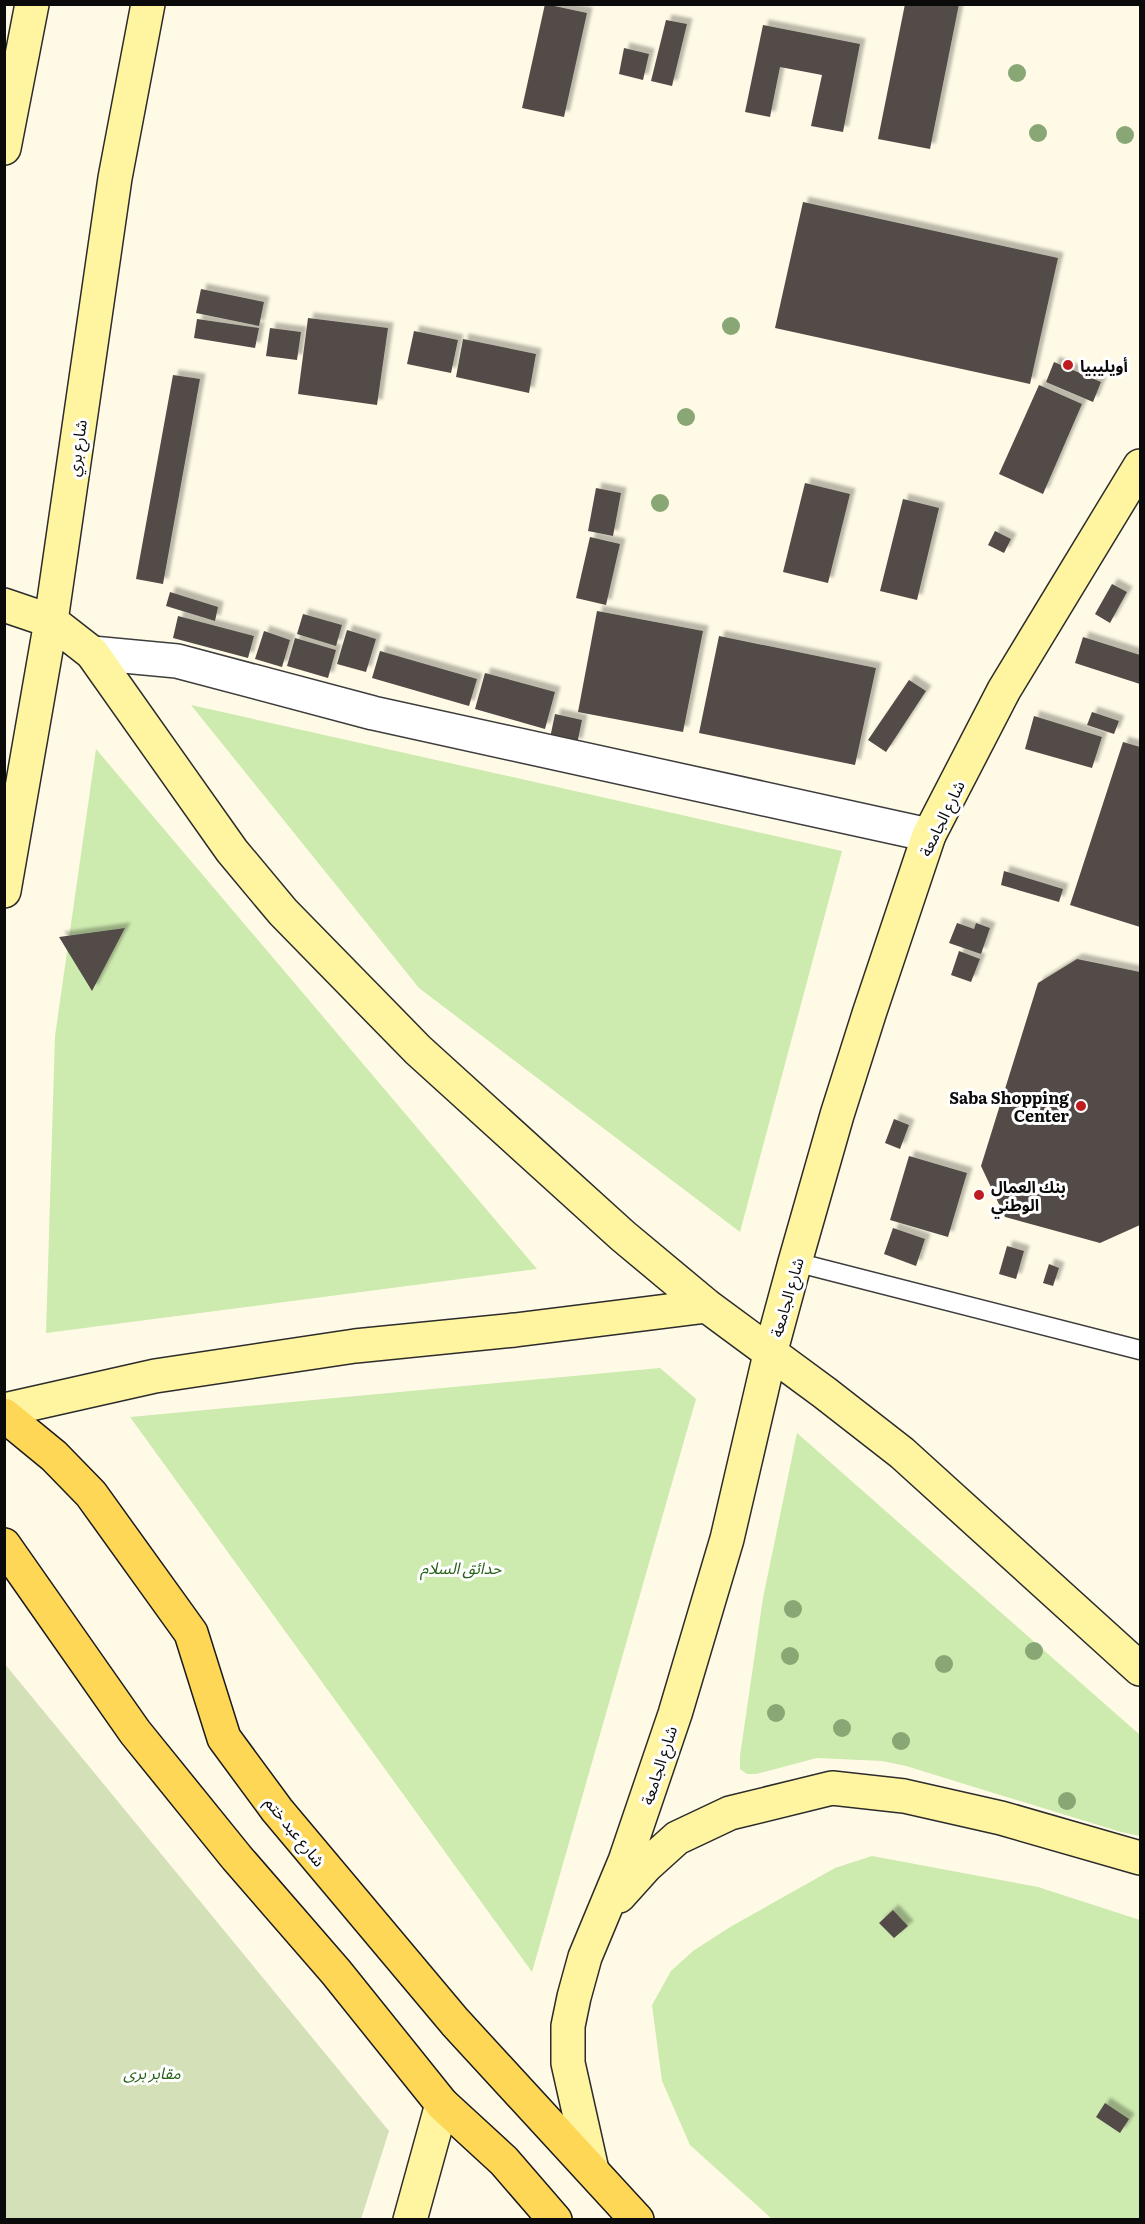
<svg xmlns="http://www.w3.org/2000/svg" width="1145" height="2224" viewBox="0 0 1145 2224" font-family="Literata,'Noto Sans Arabic',serif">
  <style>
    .green { fill: #cdeaaf }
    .cemetery { fill: #d3e0b8 }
    .building { fill: #534b46; filter: url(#shadow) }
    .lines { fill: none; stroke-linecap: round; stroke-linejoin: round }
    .lane-casing { stroke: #3d3d3d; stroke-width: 21 }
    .street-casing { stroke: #3d3d3d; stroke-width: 36 }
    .secondary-casing { stroke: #2c2c2c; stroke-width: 36 }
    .primary-casing { stroke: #1b1b1b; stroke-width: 36 }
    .lane { stroke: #fff; stroke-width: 18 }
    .street { stroke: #fff; stroke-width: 33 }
    .secondary { stroke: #fff5a1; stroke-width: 33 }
    .primary { stroke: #ffd756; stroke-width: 33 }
    .tree { fill: #88a775 }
    .poi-dot { fill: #bf1c22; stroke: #fff; stroke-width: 2 }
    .labels { text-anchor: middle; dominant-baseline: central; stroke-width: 6; stroke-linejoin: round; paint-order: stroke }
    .poi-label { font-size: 16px; font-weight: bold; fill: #0a0a0a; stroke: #fff; text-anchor: start }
    .street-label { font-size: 16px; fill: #0a0a0a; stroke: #fff }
    .park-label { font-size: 16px; font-style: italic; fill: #276318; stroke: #fff }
  </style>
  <defs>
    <filter id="shadow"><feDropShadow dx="5.5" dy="-5.5" stdDeviation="1.5" flood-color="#0004"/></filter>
  </defs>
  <rect width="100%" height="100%" fill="#fffae6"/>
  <!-- green -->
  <path class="green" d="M 191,705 L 842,851 L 740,1232 L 419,988 Z
    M 96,749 L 537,1269 L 46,1333 L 55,1036 Z
    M 660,1368 L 696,1399 L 532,1972 L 130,1417 Z
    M 797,1433 L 1140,1735 L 1140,1836 L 1121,1832 L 906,1766 L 882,1761 L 817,1758 L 756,1774 L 747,1774 L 740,1769 L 740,1756 L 763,1598 Z
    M 872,1856 L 1038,1887 L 1140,1920 L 1140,2219 L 772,2219 L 690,2145 L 662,2081 L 652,2005 L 671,1971 L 693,1951 L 730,1927 L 835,1868 Z"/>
  <!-- cemetery -->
  <path class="cemetery" d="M 4,1663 L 389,2131 L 361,2219 L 5,2219 Z"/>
  <!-- building -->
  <path class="building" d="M 545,4 L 587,13 L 564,117 L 522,108 Z
    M 905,4 L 959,4 L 930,149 L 878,139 Z
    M 666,20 L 687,24 L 672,86 L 651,81 Z
    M 763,25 L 860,44 L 843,132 L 811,126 L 822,75 L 780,67 L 770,117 L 745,112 Z
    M 624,48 L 649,54 L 643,80 L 619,74 Z
    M 803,202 L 1058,258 L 1030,384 L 775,328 Z
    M 201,289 L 264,302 L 259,326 L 196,313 Z
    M 308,318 L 388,328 L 377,405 L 298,394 Z
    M 197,319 L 259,328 L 255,348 L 194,338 Z
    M 270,328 L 301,332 L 297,360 L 266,356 Z
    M 414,331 L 458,340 L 451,373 L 407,364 Z
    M 463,339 L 536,354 L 529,393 L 456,377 Z
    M 1054,362 L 1101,382 L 1093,402 L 1046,382 Z
    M 173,375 L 200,379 L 163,584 L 136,579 Z
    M 1039,385 L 1082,404 L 1043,494 L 999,474 Z
    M 805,483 L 850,494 L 828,583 L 783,572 Z
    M 596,488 L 621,493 L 613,536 L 588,531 Z
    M 903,499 L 939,508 L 917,600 L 880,591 Z
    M 995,531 L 1011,539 L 1004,553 L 988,545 Z
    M 590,537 L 620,544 L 606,605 L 576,598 Z
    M 1112,584 L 1127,592 L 1110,623 L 1095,614 Z
    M 170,592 L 218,607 L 215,621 L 166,606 Z
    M 597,611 L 703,631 L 683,732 L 578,712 Z
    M 303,614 L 342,625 L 336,646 L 297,634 Z
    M 178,616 L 254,636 L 248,658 L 173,638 Z
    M 347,630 L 376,639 L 366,672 L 337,664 Z
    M 264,631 L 290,640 L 282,667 L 255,659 Z
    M 719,636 L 876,668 L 855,765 L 699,733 Z
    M 1083,637 L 1140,655 L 1140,684 L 1075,663 Z
    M 295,638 L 336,650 L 328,678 L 287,666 Z
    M 380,651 L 477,679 L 469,706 L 372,678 Z
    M 485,673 L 555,692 L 545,729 L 475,709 Z
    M 909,680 L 926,691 L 886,752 L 868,740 Z
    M 1092,712 L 1119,721 L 1114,734 L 1087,725 Z
    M 555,714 L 582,720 L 577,744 L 550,738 Z
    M 1034,716 L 1102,737 L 1092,768 L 1025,749 Z
    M 1123,742 L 1140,747 L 1140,927 L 1070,905 Z
    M 1004,871 L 1063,889 L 1059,902 L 1001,885 Z
    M 957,923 L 974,929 L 976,923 L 990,928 L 981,954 L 949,943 Z
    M 125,928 L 92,991 L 59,937 Z
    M 959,951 L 980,959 L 971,982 L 951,975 Z
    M 1077,959 L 1140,972 L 1140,1225 L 1100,1243 L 1005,1217 L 981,1166 L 1038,983 Z
    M 894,1119 L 909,1125 L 900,1149 L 885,1143 Z
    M 909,1156 L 967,1173 L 948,1237 L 890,1220 Z
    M 893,1228 L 925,1239 L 916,1266 L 884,1254 Z
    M 1007,1246 L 1024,1251 L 1016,1279 L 999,1274 Z
    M 1049,1264 L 1059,1268 L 1053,1286 L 1043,1283 Z
    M 893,1910 L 908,1926 L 894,1938 L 879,1923 Z
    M 1105,2103 L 1129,2119 L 1120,2133 L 1096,2117 Z"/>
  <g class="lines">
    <!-- lane casing -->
    <g class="lane-casing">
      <path id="lane" d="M 795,1262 L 1140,1350"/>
    </g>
    <!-- street casing -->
    <g class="street-casing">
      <path id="street" d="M 92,653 L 177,661 L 373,713 L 929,835"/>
    </g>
    <!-- secondary casing -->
    <g class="secondary-casing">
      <path id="secondary" d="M 4,148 L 32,4
        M 4,605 L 51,621 L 92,653 L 232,851 L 283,912 L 418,1050 L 623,1236 L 707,1306 L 825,1393 L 902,1453 L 1140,1669
        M 4,891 L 51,621 L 115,178 L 148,4
        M 4,1410 L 155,1376 L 355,1346 L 515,1330 L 707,1306
        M 619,1896 L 646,1866 L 677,1838 L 730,1813 L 832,1788 L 904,1796 L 1001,1818 L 1140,1858
        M 592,2170 L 568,2063 L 568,2026 L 574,1997 L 585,1957 L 625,1861 L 675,1714 L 727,1539 L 770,1354 L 795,1262 L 837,1115 L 869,1014 L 929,835 L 1004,690 L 1140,466
        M 410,2220 L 442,2104"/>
    </g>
    <!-- primary casing -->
    <g class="primary-casing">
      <path id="primary" d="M 4,1415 L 54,1456 L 91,1494 L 191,1633 L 224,1738 L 277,1810 L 455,2022 L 637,2220
        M 4,1545 L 135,1732 L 237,1858 L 336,1972 L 442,2104 L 504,2161 L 555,2220"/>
    </g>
    <!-- lane -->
    <use href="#lane" class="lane"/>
    <!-- street -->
    <use href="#street" class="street"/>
    <!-- secondary -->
    <use href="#secondary" class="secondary"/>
    <!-- primary -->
    <use href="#primary" class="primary"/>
  </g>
  <!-- trees -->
  <g class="tree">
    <circle cx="1017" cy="73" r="9"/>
    <circle cx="1038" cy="133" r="9"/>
    <circle cx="1125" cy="135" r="9"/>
    <circle cx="731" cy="326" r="9"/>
    <circle cx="686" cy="417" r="9"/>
    <circle cx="660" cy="503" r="9"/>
    <circle cx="793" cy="1609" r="9"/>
    <circle cx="1034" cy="1651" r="9"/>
    <circle cx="790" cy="1656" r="9"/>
    <circle cx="944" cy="1664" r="9"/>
    <circle cx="776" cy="1713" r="9"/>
    <circle cx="842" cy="1728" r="9"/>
    <circle cx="901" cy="1741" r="9"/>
    <circle cx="1067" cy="1801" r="9"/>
  </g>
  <!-- markers -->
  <g class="poi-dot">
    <circle cx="1068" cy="365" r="6"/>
    <circle cx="1081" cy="1106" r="6"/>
    <circle cx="979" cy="1195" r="6"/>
  </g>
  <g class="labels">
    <!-- poi labels -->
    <g class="poi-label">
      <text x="1080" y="365">أويليبيا</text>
      <text x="1069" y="1097" text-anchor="end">Saba Shopping<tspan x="1069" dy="18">Center</tspan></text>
      <text x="991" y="1186">بنك العمال<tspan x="991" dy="18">الوطني</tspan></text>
    </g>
    <!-- street labels -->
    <g class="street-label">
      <text transform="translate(76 448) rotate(-82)">شارع بري</text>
      <text transform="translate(941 818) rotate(-64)">شارع الجامعة</text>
      <text transform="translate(786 1297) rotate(-74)">شارع الجامعة</text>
      <text transform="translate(658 1765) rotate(-72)">شارع الجامعة</text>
      <text transform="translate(296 1831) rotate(51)">شارع عبد ختم</text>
    </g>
    <!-- park labels -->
    <g class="park-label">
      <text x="461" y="1567">حدائق السلام</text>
      <text x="152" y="2072">مقابر برى</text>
    </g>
  </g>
  <!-- border -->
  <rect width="1145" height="2224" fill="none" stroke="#0a0a0a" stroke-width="12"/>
</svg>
